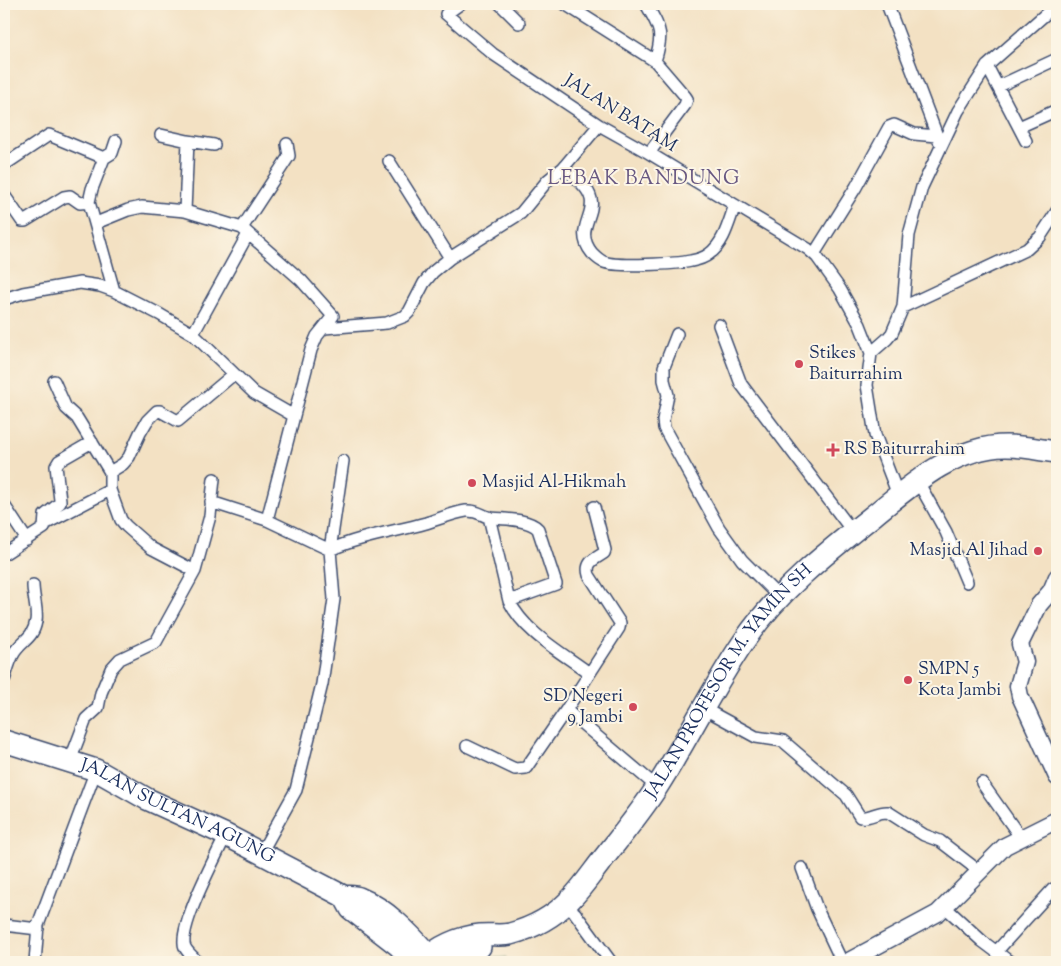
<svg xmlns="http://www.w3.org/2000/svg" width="1061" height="966" viewBox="0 0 1061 966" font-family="'Sorts Mill Goudy',serif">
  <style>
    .park { fill: url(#park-dots); stroke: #587a6a }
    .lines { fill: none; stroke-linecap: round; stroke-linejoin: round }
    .street-casing { stroke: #3b4a6d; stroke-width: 14 }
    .secondary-casing { stroke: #3b4a6d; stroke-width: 19 }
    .highway-casing { stroke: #3b4a6d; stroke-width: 24 }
    .street { stroke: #fff; stroke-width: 11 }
    .secondary { stroke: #fff; stroke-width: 16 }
    .highway { stroke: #fff; stroke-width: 21 }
    .poi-dot { fill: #d1495b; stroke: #fcf5e5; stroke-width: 2 }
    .labels { text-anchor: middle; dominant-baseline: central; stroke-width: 4; stroke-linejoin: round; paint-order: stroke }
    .street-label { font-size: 18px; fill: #1b2f5e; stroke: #fcf5e5 }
    .poi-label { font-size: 18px; fill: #1b2f5e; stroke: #fcf5e5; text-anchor: start }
    .quarter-label { font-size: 20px; letter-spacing: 1px; fill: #685882; stroke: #fcf5e5 }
  </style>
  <defs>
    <pattern id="park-dots" width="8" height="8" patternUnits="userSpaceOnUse" patternTransform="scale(1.25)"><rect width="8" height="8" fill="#96c675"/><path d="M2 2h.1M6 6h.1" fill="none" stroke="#7aa163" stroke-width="1.8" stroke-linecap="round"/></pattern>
  </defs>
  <rect width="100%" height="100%" fill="#fcf5e5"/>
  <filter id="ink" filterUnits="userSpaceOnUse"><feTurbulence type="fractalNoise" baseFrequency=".02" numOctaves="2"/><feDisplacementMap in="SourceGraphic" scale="10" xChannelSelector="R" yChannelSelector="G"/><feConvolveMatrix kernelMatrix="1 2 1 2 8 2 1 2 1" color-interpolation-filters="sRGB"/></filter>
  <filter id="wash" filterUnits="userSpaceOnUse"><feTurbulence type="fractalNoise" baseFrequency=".0096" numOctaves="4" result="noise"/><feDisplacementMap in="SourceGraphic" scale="20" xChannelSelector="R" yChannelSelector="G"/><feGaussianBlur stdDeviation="1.12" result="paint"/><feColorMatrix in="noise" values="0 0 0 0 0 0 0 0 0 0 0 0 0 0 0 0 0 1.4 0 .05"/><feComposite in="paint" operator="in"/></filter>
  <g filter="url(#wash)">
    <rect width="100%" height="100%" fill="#f3e1c3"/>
    <!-- park -->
    <path class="park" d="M 506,957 L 505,962 L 468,962 L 472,960 Z"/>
  </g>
  <g filter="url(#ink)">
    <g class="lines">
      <!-- street casing -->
      <g class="street-casing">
        <path id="street" d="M 460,4 L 446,14 L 493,54 L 599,125 L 649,153 L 808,249 L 817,257 L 840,289 L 860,325 L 871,353 L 867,385 L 875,435 L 898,495
          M 500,4 L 519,23
          M 565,4 L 655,61 L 685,96 L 687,99 L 685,105 L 649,153
          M 646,4 C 660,29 664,32 655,61
          M 887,4 L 939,141
          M 987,66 L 1026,141
          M 999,86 L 1057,59
          M 1019,127 L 1057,110
          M 161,135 L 188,141 L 185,211 L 242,228 L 301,280 L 333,316 L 317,336 L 311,350 L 267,520
          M 188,141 L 214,145
          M 389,161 L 450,258
          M 4,165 L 49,135 L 104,158
          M 563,168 C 573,176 588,186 591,199 C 595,216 574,231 592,253 C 595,256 600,261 604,262 C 616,267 677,264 691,261 C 697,260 704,258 709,254 C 724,244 729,221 735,205
          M 4,195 L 22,221 L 25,221 L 64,197 L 70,196 L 80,203 L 89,202
          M 96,223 L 128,210 L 142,207 L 185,211
          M 242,228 L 289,156 L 287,144
          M 814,254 L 856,187 L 889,127 L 894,125 L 914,134 L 937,136
          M 114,291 L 89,202 L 92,189 L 104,158 L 112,153 L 116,141
          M 4,299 L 23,293 L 80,283 L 100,286 L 114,291 L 159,314 L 193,334 L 254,393 L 294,416
          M 903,307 L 1027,249 L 1040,237 L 1057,211
          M 719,325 L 741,384 L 853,532
          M 324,328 L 387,323 L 405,316 L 409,312 L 424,283 L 433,272 L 450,258 L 521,213 L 548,180 L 563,168 L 599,125
          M 193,334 L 248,234
          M 677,334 L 664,367 L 664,380 L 668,395 L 663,420 L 664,428 L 719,528 L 742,560 L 779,597
          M 871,353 L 887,339 L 892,333 L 903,307 L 909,235 L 922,187 L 958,111 L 987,66 L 1057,4
          M 54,381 L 66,408 L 77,418 L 110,472 L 110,490 L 121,520 L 126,526 L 151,548 L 195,571
          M 110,472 L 123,464 L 129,457 L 140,433 L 147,421 L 157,411 L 160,411 L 178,421 L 234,374
          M 922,489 L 946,532 L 967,582
          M 211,502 L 267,520 L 330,550 C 361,536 394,532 426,523 C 439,519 453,513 466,511 C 479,510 481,516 491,518 C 504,519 529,519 538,529 L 556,584 L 509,601
          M 4,505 L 27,540
          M 489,517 L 509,601 C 525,633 561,652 589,673
          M 45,524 L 110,490
          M 4,554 L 44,528 L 45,515 L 60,503 L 60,500 L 56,466 L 59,461 L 92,442
          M 4,680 C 7,671 9,661 14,653 C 22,640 33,639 36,621 C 38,611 33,596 33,585
          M 566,710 L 657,787
          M 712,713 L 756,737 L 783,741 L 846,795 L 860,817 C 869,819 878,811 888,812 L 924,835 L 940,841 L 979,871
          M 467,746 L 515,769 L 526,768 L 566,710 L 619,628 L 620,623 L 589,575 C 585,562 595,559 604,553 L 605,550 L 594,507
          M 70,761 L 86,719 L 98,708 L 101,693 L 111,669 L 120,659 L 156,642 L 195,571 L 210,516 L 214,479
          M 982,783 L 1021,838
          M 261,853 L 296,790 L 322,684 L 334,599 L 330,550 L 343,461
          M 802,868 L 817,909 L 842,962
          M 945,907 L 982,941 L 1010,962
          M 575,913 L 611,962
          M 4,925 L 38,929
          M 996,952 L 1053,889
          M 35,962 L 38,925 L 96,770
          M 193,962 L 194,958 C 190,954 184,949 184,943 C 182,920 215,858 226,835"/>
      </g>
      <!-- secondary casing -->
      <g class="secondary-casing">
        <path id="secondary" d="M 1057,577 L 1051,591 L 1039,605 L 1020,644 L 1025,662 L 1018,686 L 1020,696 L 1057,777
          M 847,962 L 938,913 L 1005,846 L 1057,820"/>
      </g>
      <!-- highway casing -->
      <g class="highway-casing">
        <g id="highway">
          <path id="s1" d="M 4,741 L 96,770 L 147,799 L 226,835 L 343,896 C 348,897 354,896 359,898 C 386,909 410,934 429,956"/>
          <path d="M 345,898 L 351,909 L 399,946 L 413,962"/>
          <path id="s2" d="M 423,962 C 436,947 460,937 480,935 C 490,934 501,936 510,934 C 533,928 554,916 570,900 C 582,888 592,873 603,859 C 621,836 641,812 657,787 C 688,739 712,688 744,641 C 778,591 826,553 874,515 C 911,485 955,446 1006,446 C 1023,446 1040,450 1057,452"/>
          <path d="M 448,962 L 458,955 L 480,947"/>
        </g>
      </g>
      <!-- street -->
      <use href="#street" class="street"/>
      <!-- secondary -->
      <use href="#secondary" class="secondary"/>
      <!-- highway -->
      <use href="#highway" class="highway"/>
    </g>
  </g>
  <!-- markers -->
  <g class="poi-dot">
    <circle cx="799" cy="364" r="5"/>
    <path d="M830.5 442.5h5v5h5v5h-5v5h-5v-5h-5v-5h5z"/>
    <circle cx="472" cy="483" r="5"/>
    <circle cx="1038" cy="551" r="5"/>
    <circle cx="908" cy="680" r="5"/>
    <circle cx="633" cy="707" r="5"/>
  </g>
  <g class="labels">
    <!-- street labels -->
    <g class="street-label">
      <text transform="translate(620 114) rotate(32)">JALAN BATAM</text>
      <text stroke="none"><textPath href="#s2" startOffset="435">JALAN PROFESOR M. YAMIN SH</textPath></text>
      <text stroke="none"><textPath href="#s1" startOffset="188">JALAN SULTAN AGUNG</textPath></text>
    </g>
    <!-- poi labels -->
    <g class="poi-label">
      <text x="809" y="354">Stikes<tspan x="809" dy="21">Baiturrahim</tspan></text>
      <text x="844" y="450">RS Baiturrahim</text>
      <text x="482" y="483">Masjid Al-Hikmah</text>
      <text x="1028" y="551" text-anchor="end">Masjid Al Jihad</text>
      <text x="918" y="670">SMPN 5<tspan x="918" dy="21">Kota Jambi</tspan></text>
      <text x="623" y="697" text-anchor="end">SD Negeri<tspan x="623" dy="21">9 Jambi</tspan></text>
    </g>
    <!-- quarter labels -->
    <g class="quarter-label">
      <text x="644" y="179">LEBAK BANDUNG</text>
    </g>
  </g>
  <!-- margin -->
  <rect width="1061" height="966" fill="none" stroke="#fcf5e5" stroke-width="20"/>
</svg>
